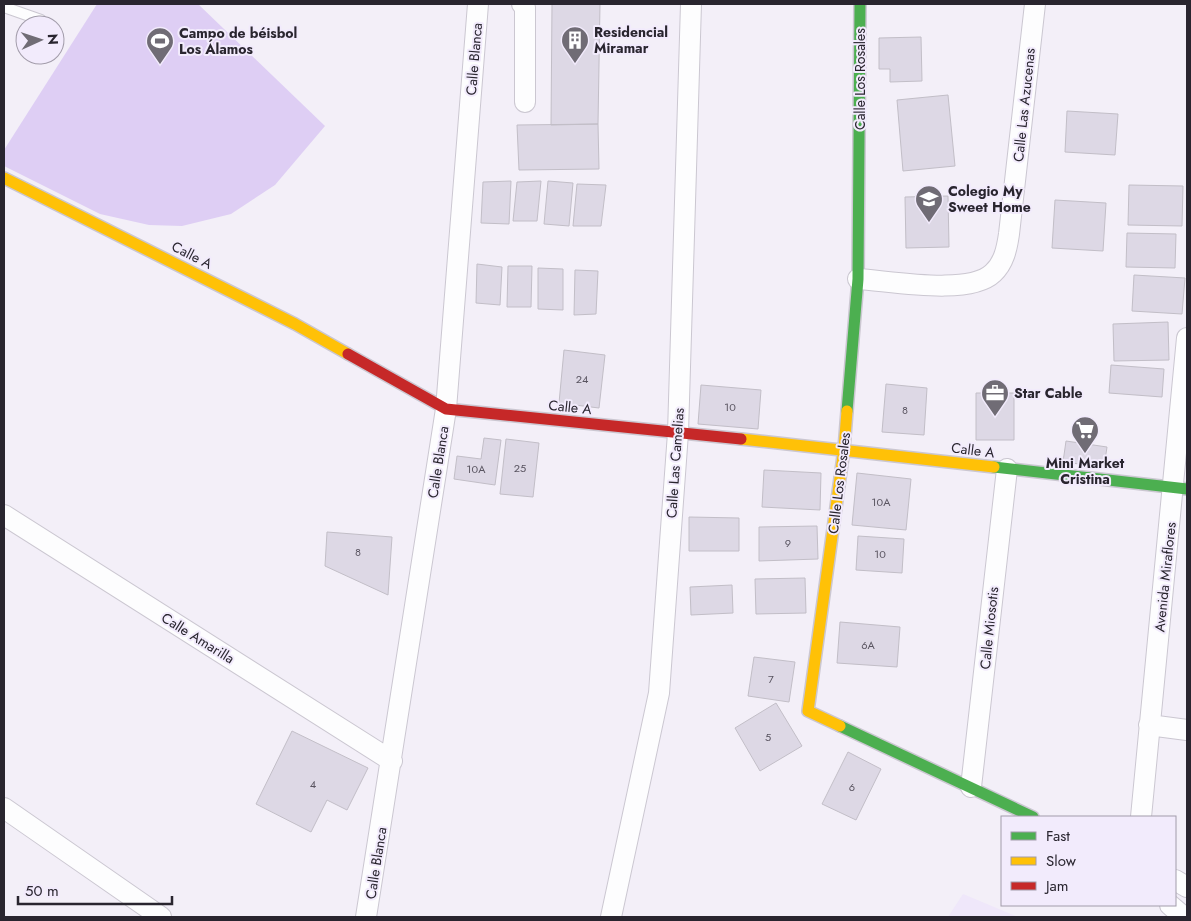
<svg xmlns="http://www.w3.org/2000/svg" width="1191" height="921" viewBox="0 0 1191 921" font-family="Jost,sans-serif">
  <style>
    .built { fill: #efe7fa }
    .green { fill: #decef4 }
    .building { fill: #ddd8e5; stroke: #c2bec7 }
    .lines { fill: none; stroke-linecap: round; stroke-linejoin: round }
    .lane-casing { stroke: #cbc7d1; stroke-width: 12 }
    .street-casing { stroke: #cbc7d1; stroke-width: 22 }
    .fast-casing { stroke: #cbc7d1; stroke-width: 14 }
    .slow-casing { stroke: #cbc7d1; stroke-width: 14 }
    .jam-casing { stroke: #cbc7d1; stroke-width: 14 }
    .lane { stroke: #fdfdfe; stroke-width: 10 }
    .street { stroke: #fdfdfe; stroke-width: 20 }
    .fast { stroke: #4caf50; stroke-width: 11 }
    .slow { stroke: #ffc107; stroke-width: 11 }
    .jam { stroke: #c62828; stroke-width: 11 }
    .labels { text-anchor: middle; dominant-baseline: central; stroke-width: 4; stroke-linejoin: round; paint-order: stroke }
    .number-label { font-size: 11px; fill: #595460 }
    .poi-label { font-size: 14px; font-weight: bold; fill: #29252f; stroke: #f2ebfc; text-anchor: start }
    .street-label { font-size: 14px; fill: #29252f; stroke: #f2ebfc }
  </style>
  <rect width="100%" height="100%" fill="#f3eff8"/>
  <!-- built -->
  <path class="built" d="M 963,894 L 1018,917 L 948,917 Z"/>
  <!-- green -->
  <path class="green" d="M 97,4 L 198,4 L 325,126 L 275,185 L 231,214 L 182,226 L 149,225 L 100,214 L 4,166 L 4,150 Z"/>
  <!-- building -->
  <path class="building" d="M 552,4 L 600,4 L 598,124 L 551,125 Z
    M 921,37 L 922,81 L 890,82 L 890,69 L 879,69 L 879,38 Z
    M 948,95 L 955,166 L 903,171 L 897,100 Z
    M 1067,111 L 1118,114 L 1115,155 L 1065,152 Z
    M 598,124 L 599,169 L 519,170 L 517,125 Z
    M 511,181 L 509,224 L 481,223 L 483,182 Z
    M 541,181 L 537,221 L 513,221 L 517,182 Z
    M 548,181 L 573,183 L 569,226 L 544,224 Z
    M 577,184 L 606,185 L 601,226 L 573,226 Z
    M 1129,185 L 1183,186 L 1182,226 L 1128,225 Z
    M 948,196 L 949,247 L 906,248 L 905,197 Z
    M 1055,200 L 1106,203 L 1103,251 L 1052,248 Z
    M 1127,233 L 1176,234 L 1175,268 L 1126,267 Z
    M 477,264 L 502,267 L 500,305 L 476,303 Z
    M 508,266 L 532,266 L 531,307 L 507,307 Z
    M 538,268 L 563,269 L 563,310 L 538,309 Z
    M 575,270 L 598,271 L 596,314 L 574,315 Z
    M 1134,275 L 1185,278 L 1182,314 L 1132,311 Z
    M 1168,322 L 1169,360 L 1114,361 L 1113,324 Z
    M 564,350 L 605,355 L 599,408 L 559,403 Z
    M 1111,365 L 1164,369 L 1162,397 L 1109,393 Z
    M 886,384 L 927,388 L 924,435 L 882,432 Z
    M 701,385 L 761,390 L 758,429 L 698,424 Z
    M 976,393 L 1014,393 L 1014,440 L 976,440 Z
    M 484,438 L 501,440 L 495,485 L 454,479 L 457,456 L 481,459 Z
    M 506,439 L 539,443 L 533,497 L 500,494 Z
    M 1066,441 L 1107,447 L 1104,467 L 1063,462 Z
    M 764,470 L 821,473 L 820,510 L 762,507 Z
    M 857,473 L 911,479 L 906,530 L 852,525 Z
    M 689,517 L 739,518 L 739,551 L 689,551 Z
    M 817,526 L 818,559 L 759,561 L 759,527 Z
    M 327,532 L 392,537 L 388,595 L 325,566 Z
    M 858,536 L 904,539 L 902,573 L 856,570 Z
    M 805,578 L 806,613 L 756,614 L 755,579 Z
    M 732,585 L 733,613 L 691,615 L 690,587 Z
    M 840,622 L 900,627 L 897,667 L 837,663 Z
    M 754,657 L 795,662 L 789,702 L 748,696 Z
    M 776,703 L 802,746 L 760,771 L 735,728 Z
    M 292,731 L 368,768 L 347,810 L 327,800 L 311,832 L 256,804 Z
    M 848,752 L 881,769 L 856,820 L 822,804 Z"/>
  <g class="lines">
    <!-- lane casing -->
    <g class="lane-casing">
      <path id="lane" d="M 4,7 L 41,20"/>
    </g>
    <!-- street casing -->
    <g class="street-casing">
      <path id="street" d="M 522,4 L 525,7 L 525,102
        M 858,279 C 891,281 969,296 993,273 C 1004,263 1007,248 1009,234 L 1035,4
        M 4,515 L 392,761
        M 1149,725 L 1187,730
        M 971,787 L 1007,469
        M 4,808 L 161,917
        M 1141,817 L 1187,338
        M 1175,880 L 1187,887
        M 1170,905 L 1184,917
        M 366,917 L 446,409 L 478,4
        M 611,917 L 659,693 L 678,433 L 691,4"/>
    </g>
    <!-- fast casing -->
    <g class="fast-casing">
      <path id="fast" d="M 847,411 L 858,279 L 860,4
        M 994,467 L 1187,489
        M 840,726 L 1033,817"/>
    </g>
    <!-- slow casing -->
    <g class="slow-casing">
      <path id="slow" d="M 4,178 L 295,324 L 348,354
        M 741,439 L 994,467
        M 840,726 L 808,711 L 844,449 L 847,411"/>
    </g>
    <!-- jam casing -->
    <g class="jam-casing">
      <path id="jam" d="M 348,354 L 446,409 L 741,439"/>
    </g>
    <!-- lane -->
    <use href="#lane" class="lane"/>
    <!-- street -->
    <use href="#street" class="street"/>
    <!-- fast -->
    <use href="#fast" class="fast"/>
    <!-- slow -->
    <use href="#slow" class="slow"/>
    <!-- jam -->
    <use href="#jam" class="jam"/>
  </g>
  <!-- icons -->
  <defs>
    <g id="building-pin" transform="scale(1.4375)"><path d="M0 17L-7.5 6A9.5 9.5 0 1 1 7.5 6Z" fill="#706c75" stroke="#f2ebfc"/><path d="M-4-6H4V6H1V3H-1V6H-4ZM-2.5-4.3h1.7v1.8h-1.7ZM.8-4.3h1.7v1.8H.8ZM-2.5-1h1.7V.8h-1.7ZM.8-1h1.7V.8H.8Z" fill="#fff"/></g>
    <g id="stadium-pin" transform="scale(1.4375)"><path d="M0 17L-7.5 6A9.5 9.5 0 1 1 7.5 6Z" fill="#706c75" stroke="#f2ebfc"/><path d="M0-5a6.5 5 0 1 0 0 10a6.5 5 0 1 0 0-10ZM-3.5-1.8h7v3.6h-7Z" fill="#fff"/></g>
    <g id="school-pin" transform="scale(1.4375)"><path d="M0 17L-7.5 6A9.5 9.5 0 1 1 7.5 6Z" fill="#706c75" stroke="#f2ebfc"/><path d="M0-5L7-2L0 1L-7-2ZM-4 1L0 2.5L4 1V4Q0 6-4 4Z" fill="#fff"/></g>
    <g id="office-pin" transform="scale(1.4375)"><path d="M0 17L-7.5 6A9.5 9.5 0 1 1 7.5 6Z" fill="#706c75" stroke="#f2ebfc"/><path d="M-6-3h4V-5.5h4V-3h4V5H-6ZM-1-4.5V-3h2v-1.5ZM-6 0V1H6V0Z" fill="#fff"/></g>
    <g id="supermarket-pin" transform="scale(1.4375)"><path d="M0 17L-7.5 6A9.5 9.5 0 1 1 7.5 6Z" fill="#706c75" stroke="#f2ebfc"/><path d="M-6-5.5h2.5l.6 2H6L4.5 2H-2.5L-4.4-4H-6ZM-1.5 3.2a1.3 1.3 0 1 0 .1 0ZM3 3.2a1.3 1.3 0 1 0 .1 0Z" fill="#fff"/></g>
  </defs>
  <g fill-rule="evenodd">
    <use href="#building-pin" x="575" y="40"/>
    <use href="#stadium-pin" x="160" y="41"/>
    <use href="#school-pin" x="929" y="199"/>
    <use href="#office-pin" x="995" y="393"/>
    <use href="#supermarket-pin" x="1085" y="430"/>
  </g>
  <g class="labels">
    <!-- number labels -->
    <g class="number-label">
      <text x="582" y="379">24</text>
      <text x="730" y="407">10</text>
      <text x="905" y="410">8</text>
      <text x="520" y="468">25</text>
      <text x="476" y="469">10A</text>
      <text x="881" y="502">10A</text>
      <text x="788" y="543">9</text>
      <text x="358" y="552">8</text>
      <text x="880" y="554">10</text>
      <text x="868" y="645">6A</text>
      <text x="771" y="679">7</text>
      <text x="768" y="737">5</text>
      <text x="313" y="784">4</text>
      <text x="852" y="787">6</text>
    </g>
    <!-- poi labels -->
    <g class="poi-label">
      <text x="594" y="32">Residencial<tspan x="594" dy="16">Miramar</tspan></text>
      <text x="179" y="33">Campo de béisbol<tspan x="179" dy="16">Los Álamos</tspan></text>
      <text x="948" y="191">Colegio My<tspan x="948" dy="16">Sweet Home</tspan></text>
      <text x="1014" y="393">Star Cable</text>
      <text x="1085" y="463" text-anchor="middle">Mini Market<tspan x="1085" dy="16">Cristina</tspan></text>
    </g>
    <!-- street labels -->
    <g class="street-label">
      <text transform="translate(474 59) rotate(-85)">Calle Blanca</text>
      <text transform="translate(860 79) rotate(-90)">Calle Los Rosales</text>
      <text transform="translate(1024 105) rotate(-84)">Calle Las Azucenas</text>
      <text transform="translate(192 255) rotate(27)">Calle A</text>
      <text transform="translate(570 407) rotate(6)">Calle A</text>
      <text transform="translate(973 450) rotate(7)">Calle A</text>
      <text transform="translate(438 462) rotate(-81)">Calle Blanca</text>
      <text transform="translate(675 463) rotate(-86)">Calle Las Camelias</text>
      <text transform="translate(839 483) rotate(-83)">Calle Los Rosales</text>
      <text transform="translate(1165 577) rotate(-84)">Avenida Miraflores</text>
      <text transform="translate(989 628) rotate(-84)">Calle Miosotis</text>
      <text transform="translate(198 638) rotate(32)">Calle Amarilla</text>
      <text transform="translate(376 863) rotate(-81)">Calle Blanca</text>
    </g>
  </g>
  <!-- border -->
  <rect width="1191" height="921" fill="none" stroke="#29252f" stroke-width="10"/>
  <!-- legend -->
  <rect x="1001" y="816" width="175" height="90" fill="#f2ebfc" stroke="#a29caa"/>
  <rect x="1011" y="832" width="25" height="8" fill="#4caf50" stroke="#a29caa"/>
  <text x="1046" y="841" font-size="15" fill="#29252f">Fast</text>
  <rect x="1011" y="857" width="25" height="8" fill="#ffc107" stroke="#a29caa"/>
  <text x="1046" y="866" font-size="15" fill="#29252f">Slow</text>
  <rect x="1011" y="882" width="25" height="8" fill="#c62828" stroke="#a29caa"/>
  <text x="1046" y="891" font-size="15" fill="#29252f">Jam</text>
  <!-- north arrow -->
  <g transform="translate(40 40) rotate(87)"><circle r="24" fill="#f2ebfc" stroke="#a29caa"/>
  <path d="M0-4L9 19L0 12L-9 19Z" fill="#706c75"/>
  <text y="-8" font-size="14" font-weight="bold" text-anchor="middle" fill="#29252f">N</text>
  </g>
  <!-- scale -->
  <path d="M18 896v8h154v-8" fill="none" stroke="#29252f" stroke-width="2.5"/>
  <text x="25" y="896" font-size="15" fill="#29252f" stroke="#f2ebfc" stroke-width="4" paint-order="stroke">50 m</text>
</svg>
